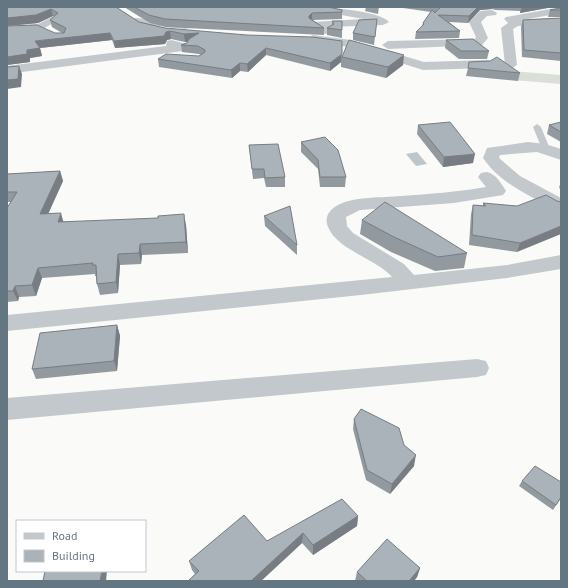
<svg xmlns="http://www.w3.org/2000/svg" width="568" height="588" viewBox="0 0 568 588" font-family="'PT Sans',sans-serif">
<rect width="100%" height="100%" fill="#fafaf8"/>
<path fill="#dadfd7" d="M511 71 561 75V84L513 80Z"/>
<path fill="#bbc7cb" d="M417 152 427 164 416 166 406 154Z"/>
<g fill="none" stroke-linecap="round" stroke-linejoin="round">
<path fill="#c3c8cc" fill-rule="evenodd" d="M537 124 541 127 550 149 549 151 546 152 542 149 533 127Z"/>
<g fill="#c3c8cc" fill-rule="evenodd">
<path d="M309 7C324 7 379 10 389 22L383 25 328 27 332 31 326 34 322 33 310 24 312 22 363 19 314 10Z"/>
<path d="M561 7V13L528 19 561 18V24L518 26 513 29 517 65 511 69 506 68 505 65 501 28 508 23 504 19 506 17Z"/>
<path d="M492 10 497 13 496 15 487 16 481 22 488 38 482 45 388 49 382 45 388 41 475 39 476 37 469 22 480 11Z"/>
<path d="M52 17 58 20 41 30 7 32V26L38 24Z"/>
<path d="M136 18 186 23 192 26 186 29 132 23 130 21 132 19Z"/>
<path d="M313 35 351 40 424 62 488 60 494 64 488 68 423 70 350 47 309 42 307 39Z"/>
<path d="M171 40 187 44 189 47 183 51 7 74V66L166 46 167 41Z"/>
<path d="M528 142 545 144 561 149V160L537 152 500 155 499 158 520 176 561 198V211L554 209C527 194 501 184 483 158L487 148Z"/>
<path d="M487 172C496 174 501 183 506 191L503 195 454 203 360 210 346 217 347 226 353 233 404 264 414 275 507 265 561 255V269L507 278 361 295 7 331V315L392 277C377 259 337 250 328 227 324 217 329 210 338 205 356 196 381 198 401 196 429 194 457 192 486 187L478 177 481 173Z"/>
<path d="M477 359 486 361 489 368 486 375 477 377 7 420V398Z"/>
</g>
</g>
<g fill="#929a9f">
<path d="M7 7H116L139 22 165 28 342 57 403 65 386 78 341 67V62L330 71 266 55 248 72 240 71 232 78 159 67 158 59 199 56 201 55 199 54 182 52 181 45 187 43 188 42H185L171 39 167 40 165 44 115 48 112 40 40 48 42 56 30 58V62L7 65 55 33H62L52 27 50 20 54 16H53L38 23 7 26Z"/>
<path d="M124 7H328L342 10V19L313 20 324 28V35L166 27 150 23Z"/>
<path d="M366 7H379L378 14 365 11Z"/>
<path d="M396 7H553L520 13V11L495 10 492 9 480 10 468 23 449 22 460 31 459 38 415 39 416 32 422 26 423 23 431 12Z"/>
<path d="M561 8V17H548L550 10Z"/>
<path d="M561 18V61L522 57 521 27 523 20Z"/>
<path d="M377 19 374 45 353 40V33Z"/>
<path d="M332 21 342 30V38L327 35V28L332 25Z"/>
<path d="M446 40 489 51 487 59H459L445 48Z"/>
<path d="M468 68 520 73 518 81 466 76Z"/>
<path d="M561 122V142L547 134 549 125Z"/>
<path d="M418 125 473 163 443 167 417 134Z"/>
<path d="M301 142 346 177 345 187H320L318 169 301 152Z"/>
<path d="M249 145 285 177V187H266L264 178 253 179Z"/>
<path d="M60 171 63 181 48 214 64 222 186 225 188 253 142 255 141 264 120 265 118 293 100 295 97 284 96 276H95V274L42 278 36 296 19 297 18 301 7 302V208L11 202H7V174Z"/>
<path d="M561 181V189L559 188Z"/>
<path d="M557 201 517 252 469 245 471 214 473 205 483 206V203L517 206Z"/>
<path d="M264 216 297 245V255L265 226Z"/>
<path d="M362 220 467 253 464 268 435 271 391 252 360 234Z"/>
<path d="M117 325 120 336 117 371 36 379 32 369Z"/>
<path d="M354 419 404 445 414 466 390 494 366 480 353 429Z"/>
<path d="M522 481 561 498 553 510 519 486Z"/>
<path d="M358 516 357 526 313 555 302 543 261 581H189V580L195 574 192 570 189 561 267 541Z"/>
<path d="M420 568 417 577 414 581H355L357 572Z"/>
</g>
<g fill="#777d82">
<path d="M478 7H492V9L480 10 468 23 469 16Z"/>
<path d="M522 7H553L520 13Z"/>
<path d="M51 9 53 16 38 23 7 26V18Z"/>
<path d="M312 13V20L309 23V16Z"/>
<path d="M170 31 171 39 167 40 165 44 115 48 114 41Z"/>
<path d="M110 33 112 40 40 48 42 56 30 58V62L7 65V57L27 50 35 41Z"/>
<path d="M199 33V40L185 42 184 34Z"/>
<path d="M266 48V55L248 72 247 64Z"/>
<path d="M342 54 341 62 330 71V63Z"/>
<path d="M404 55 403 65 386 78 388 67Z"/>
<path d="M240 63V71L232 78 231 70Z"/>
<path d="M19 66 22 74 21 87 7 89V80Z"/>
<path d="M475 154 473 163 443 167 444 157Z"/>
<path d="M60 171 63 181 43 225 40 214Z"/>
<path d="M61 213 64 224 58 222Z"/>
<path d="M184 214 186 225 188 253 186 242Z"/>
<path d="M561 226V234L517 252 520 243Z"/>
<path d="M140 244 142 255 141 264 139 253Z"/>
<path d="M118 254 120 265 118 293 116 282Z"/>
<path d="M38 268 42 278 36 296 32 285Z"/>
<path d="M15 286 19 297 18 301 13 291Z"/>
<path d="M117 325 120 336 117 371 114 361Z"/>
<path d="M416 455 414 466 390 494 392 484Z"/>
<path d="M358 516 357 526 313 555V545Z"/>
<path d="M303 533 302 543 261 581H251Z"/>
<path d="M420 568 417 577 414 581H409Z"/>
<path d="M102 571H107L106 581H100Z"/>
</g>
<g fill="#aab3b9" stroke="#777d82">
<path d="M7 7H116L139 22 165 28 247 35 312 37 342 41V54L330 63 266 48 247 64 240 63 231 70 158 59 166 54 199 56 205 52V50L198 46 181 45 187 43 189 39 199 33 184 34 170 31 166 32 164 36 114 41 110 33 35 41 40 48 27 50V54L7 57V26L37 25 55 33H64L66 28 50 20 58 13 51 9 36 15 7 18Z"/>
<path d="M134 7H328L342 10V12L312 13 309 16V18L324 28 165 19 149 15Z"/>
<path d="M441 7H478L469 16 438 15 460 31 416 32 424 24 423 23 432 10 435 13Z"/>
<path d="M561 8V10H550Z"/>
<path d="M561 18V53L524 50 523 20Z"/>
<path d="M377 19 375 37 353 33 359 20Z"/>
<path d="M332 21H342V30L327 28 334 24Z"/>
<path d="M473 39 489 51H461L446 40Z"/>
<path d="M349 40 404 55 388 67 342 57Z"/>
<path d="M497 57 520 73 468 68 469 62 490 61Z"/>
<path d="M19 66 18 79 7 80V67Z"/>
<path d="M450 122 475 154 444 157 418 125Z"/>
<path d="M561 122V132L549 125Z"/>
<path d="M325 137 338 150 346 177H320L318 160 301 142Z"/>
<path d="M278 144 285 177 265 178 264 169H252L249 145Z"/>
<path d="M60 171 40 214 61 213 58 222 158 218V216L184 214 186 242 140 244 139 253 118 254 116 282 97 284 96 265H92L93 263 38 268 32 285 15 286 13 291H7V208L17 192H7V174Z"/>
<path d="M546 195 557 201 561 202V226L520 243 472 235 473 205 486 206 483 203 517 206Z"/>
<path d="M385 202 467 253 438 257 394 237 362 220Z"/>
<path d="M290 206 297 245 264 216Z"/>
<path d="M117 325 114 361 32 369 40 333Z"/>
<path d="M361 409 399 428 404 445 416 455 392 484 367 470 354 419Z"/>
<path d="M535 466 561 482V497L556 505 522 481Z"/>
<path d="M342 499 358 516 313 545 303 533 251 581H190L189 580 199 571 189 561 244 515 267 541Z"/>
<path d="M387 539 420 568 409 581H367L357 572Z"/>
<path d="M45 571H102L100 581H43Z"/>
</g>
<rect width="568" height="588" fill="none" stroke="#657683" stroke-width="16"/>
<rect x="16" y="520" width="130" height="52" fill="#ffffff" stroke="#c1c8cd"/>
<rect x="24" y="533" width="20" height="6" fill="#c3c8cc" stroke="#c1c8cd"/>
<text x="52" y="540" font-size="12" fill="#657683">Road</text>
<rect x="24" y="550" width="20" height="12" fill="#aab3b9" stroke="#c1c8cd"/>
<text x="52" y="560" font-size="12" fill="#657683">Building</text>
</svg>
